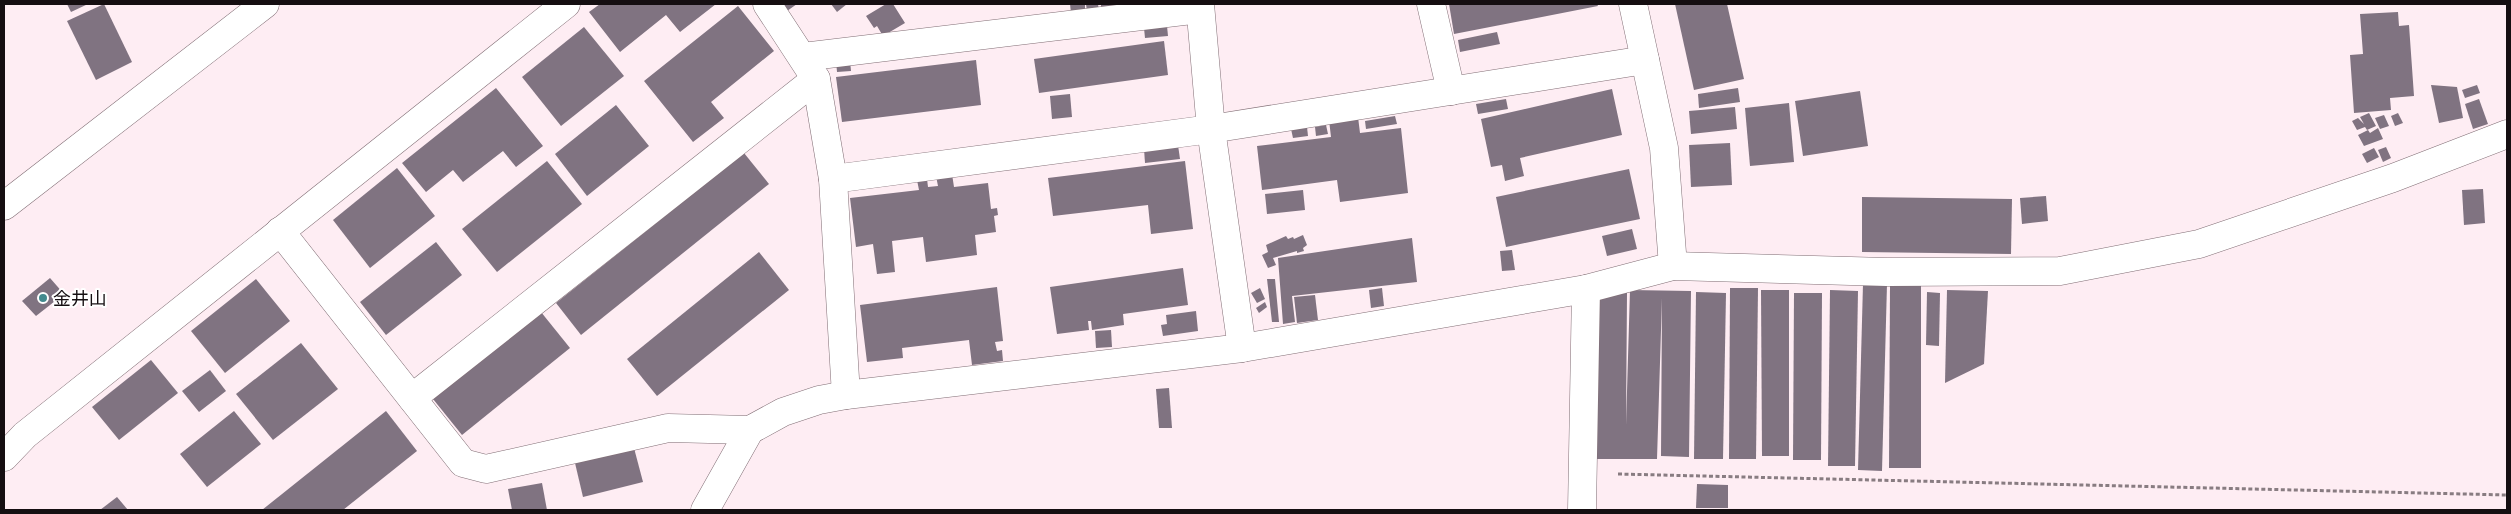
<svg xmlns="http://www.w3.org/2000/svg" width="2511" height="514" viewBox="0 0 2511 514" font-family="Poppins,'Noto Sans JP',sans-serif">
<rect width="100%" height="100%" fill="#feedf3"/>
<g fill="#807381">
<path d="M67 4H88L71 12Z"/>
<path d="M104 4 132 62 96 80 67 21Z"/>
<path d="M600 4H716L680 32 666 15 620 52 589 12Z"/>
<path d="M783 4H797L787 11Z"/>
<path d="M831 4H847L837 12Z"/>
<path d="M886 4H893L905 23 883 36 877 26 874 28 866 16Z"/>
<path d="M1070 4H1085V11L1071 13Z"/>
<path d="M1086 4H1098L1099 11 1087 12Z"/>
<path d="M1101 4H1120L1121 6 1101 8Z"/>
<path d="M1449 4H1597L1598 6 1454 34Z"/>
<path d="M1675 4H1727L1744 79 1694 90Z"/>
<path d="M738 6 774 51 711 102 724 118 693 142 644 81Z"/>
<path d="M2398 12 2399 26 2409 25 2414 96 2390 98 2391 110 2354 113 2350 55 2363 54 2360 14Z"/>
<path d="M1167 26 1168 36 1145 38 1144 28Z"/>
<path d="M584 27 624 76 561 126 522 77Z"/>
<path d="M1497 32 1500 44 1460 52 1458 40Z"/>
<path d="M1164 41 1168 75 1039 93 1034 59Z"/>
<path d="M850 60 851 71 837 72 836 61Z"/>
<path d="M976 60 981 105 842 122 836 77Z"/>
<path d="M2431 85 2457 87 2463 118 2439 123Z"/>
<path d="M2477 85 2480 93 2465 98 2462 90Z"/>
<path d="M496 88 543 146 516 167 503 151 463 182 453 170 426 192 402 163Z"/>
<path d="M1738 88 1740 102 1699 108 1698 94Z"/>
<path d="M1612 89 1622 135 1520 158 1524 176 1505 181 1502 165 1491 167 1481 119Z"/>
<path d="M1860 91 1868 146 1803 156 1795 101Z"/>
<path d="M1070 94 1072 117 1052 119 1050 96Z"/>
<path d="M1506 99 1508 109 1478 114 1476 104Z"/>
<path d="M2479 99 2488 124 2473 129 2465 104Z"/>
<path d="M1789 103 1794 162 1750 166 1745 108Z"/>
<path d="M616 105 649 146 587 196 555 154Z"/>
<path d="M1735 107 1737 129 1691 134 1689 111Z"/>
<path d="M2369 113 2376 126 2367 130 2365 127 2357 130 2352 121 2358 118 2364 124 2360 117Z"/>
<path d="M2398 113 2403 123 2395 126 2391 116Z"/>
<path d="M2384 115 2389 126 2380 129 2375 118Z"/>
<path d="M1395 116 1397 124 1366 129 1365 121Z"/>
<path d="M1358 117 1360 133 1401 128 1408 193 1340 202 1337 180 1262 190 1257 146 1331 137 1329 120Z"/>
<path d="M1326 125 1328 134 1316 136 1315 127Z"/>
<path d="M1307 127 1308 136 1293 138 1291 129Z"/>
<path d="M2378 128 2383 139 2364 146 2358 135 2368 130 2370 133Z"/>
<path d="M1730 143 1732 185 1691 187 1689 145Z"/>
<path d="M1178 145 1180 159 1145 163 1144 149Z"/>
<path d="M2386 147 2391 158 2383 162 2378 150Z"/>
<path d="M2374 148 2379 157 2367 163 2362 154Z"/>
<path d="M744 153 769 184 581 335 556 303Z"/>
<path d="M547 161 582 204 497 272 462 229Z"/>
<path d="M1185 161 1193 229 1151 234 1148 205 1053 216 1048 178Z"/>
<path d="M397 168 435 216 370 268 333 220Z"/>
<path d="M1629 169 1640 219 1506 247 1496 197Z"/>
<path d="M952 174 954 187 988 183 991 209 997 208 998 215 994 216 996 232 975 235 977 255 926 262 923 237 892 241 895 272 877 274 873 244 856 247 850 198 919 190 917 180 927 179 928 187 938 186 936 176Z"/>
<path d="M2483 189 2485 223 2464 225 2462 190Z"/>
<path d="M1303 190 1305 210 1267 214 1265 194Z"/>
<path d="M2046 196 2048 221 2022 224 2020 198Z"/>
<path d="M1862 197 2012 199 2011 254 1862 252Z"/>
<path d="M1632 229 1637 249 1607 256 1602 236Z"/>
<path d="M1303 235 1307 245 1303 248 1304 251 1297 253V251L1273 258 1276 265 1268 268 1262 255 1268 252 1266 245 1286 236 1288 239 1293 237 1294 239Z"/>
<path d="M1412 238 1417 282 1292 296 1295 322 1283 324 1278 258Z"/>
<path d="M436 242 462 275 386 335 360 302Z"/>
<path d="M1512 250 1515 270 1502 271 1500 251Z"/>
<path d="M759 252 789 290 657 396 627 359Z"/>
<path d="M1183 268 1188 305 1123 314 1124 325 1092 330 1091 321H1088L1089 330 1057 334 1050 287Z"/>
<path d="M50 278 64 294 36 316 22 301Z"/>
<path d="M256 279 290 321 225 373 191 331Z"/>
<path d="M1267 279H1275L1279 322H1272Z"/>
<path d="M1863 284H1887L1882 471 1858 470Z"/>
<path d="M1890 285H1921V468H1889Z"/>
<path d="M997 287 1003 341 995 342 997 351 1002 350 1003 361 972 365 969 340 902 348 903 358 867 362 860 305Z"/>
<path d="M1260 288 1265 299 1257 303 1251 293Z"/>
<path d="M1382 288 1384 306 1371 308 1369 290Z"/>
<path d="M1730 288H1758L1756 459H1729Z"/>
<path d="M1630 290 1691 291 1689 457 1661 456 1662 298 1657 459H1594L1596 294 1627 293 1626 425Z"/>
<path d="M1761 290H1789V456H1762Z"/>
<path d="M1830 290 1858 291 1855 466H1828Z"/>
<path d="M1947 290 1988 291 1984 364 1945 383Z"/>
<path d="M1696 292 1726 293 1723 459H1694Z"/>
<path d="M1927 292 1940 293 1939 346 1926 345Z"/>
<path d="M1794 293H1822L1821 460H1793Z"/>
<path d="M1315 295 1318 320 1297 323 1294 297Z"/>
<path d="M1265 302 1267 307 1259 313 1256 308Z"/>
<path d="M1196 311 1198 331 1163 336 1161 325 1167 324 1166 315Z"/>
<path d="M541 312 570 348 462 435 433 399Z"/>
<path d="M1111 330 1112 347 1096 348 1095 331Z"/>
<path d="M301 343 338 389 273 440 236 394Z"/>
<path d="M151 360 178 393 119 440 92 407Z"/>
<path d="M210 370 226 391 199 412 182 391Z"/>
<path d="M1169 388 1172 428H1159L1156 389Z"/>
<path d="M234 411 261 444 207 487 180 454Z"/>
<path d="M386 411 417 451 343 510H262Z"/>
<path d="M634 448 643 482 583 497 575 463Z"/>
<path d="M542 483 547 510H512L508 489Z"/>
<path d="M1697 484 1728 485V508H1696Z"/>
<path d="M117 497 128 510H100Z"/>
</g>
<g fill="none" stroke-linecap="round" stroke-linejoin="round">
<defs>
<g id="street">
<path d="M767 4 816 79 833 179 846 395"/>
<path d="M1200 4 1211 129 1242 348"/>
<path d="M1431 4 1451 91"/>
<path d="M1633 4 1664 148 1673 266"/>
<path d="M803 57 1200 9"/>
<path d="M833 179 1211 129 1645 60"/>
<path d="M4 206 265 4"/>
<path d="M280 231 463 463 486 469 668 428 750 430 783 412 819 400 846 395 1242 348 1586 289 1673 266 1887 272 2060 271 2199 244 2393 178 2507 134"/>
<path d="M412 398 816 79"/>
<path d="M4 457 25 435 566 4"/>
<path d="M705 510 750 430"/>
<path d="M1582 510 1586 289"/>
</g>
</defs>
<use href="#street" stroke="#816e75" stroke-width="29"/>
<path stroke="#887c81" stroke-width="3" stroke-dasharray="4 2.5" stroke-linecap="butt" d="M1618 474 2507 495"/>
<use href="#street" stroke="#fff" stroke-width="28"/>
</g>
<circle fill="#428a8e" stroke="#fff" stroke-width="2" cx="43" cy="298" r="5"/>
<g text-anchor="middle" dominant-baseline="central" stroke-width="4" stroke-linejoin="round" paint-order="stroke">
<g font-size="18" fill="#150e11" stroke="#fff" text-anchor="start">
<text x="53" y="298">金井山</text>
</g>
</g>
<rect width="2511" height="514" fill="none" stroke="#150e11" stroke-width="10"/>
</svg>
